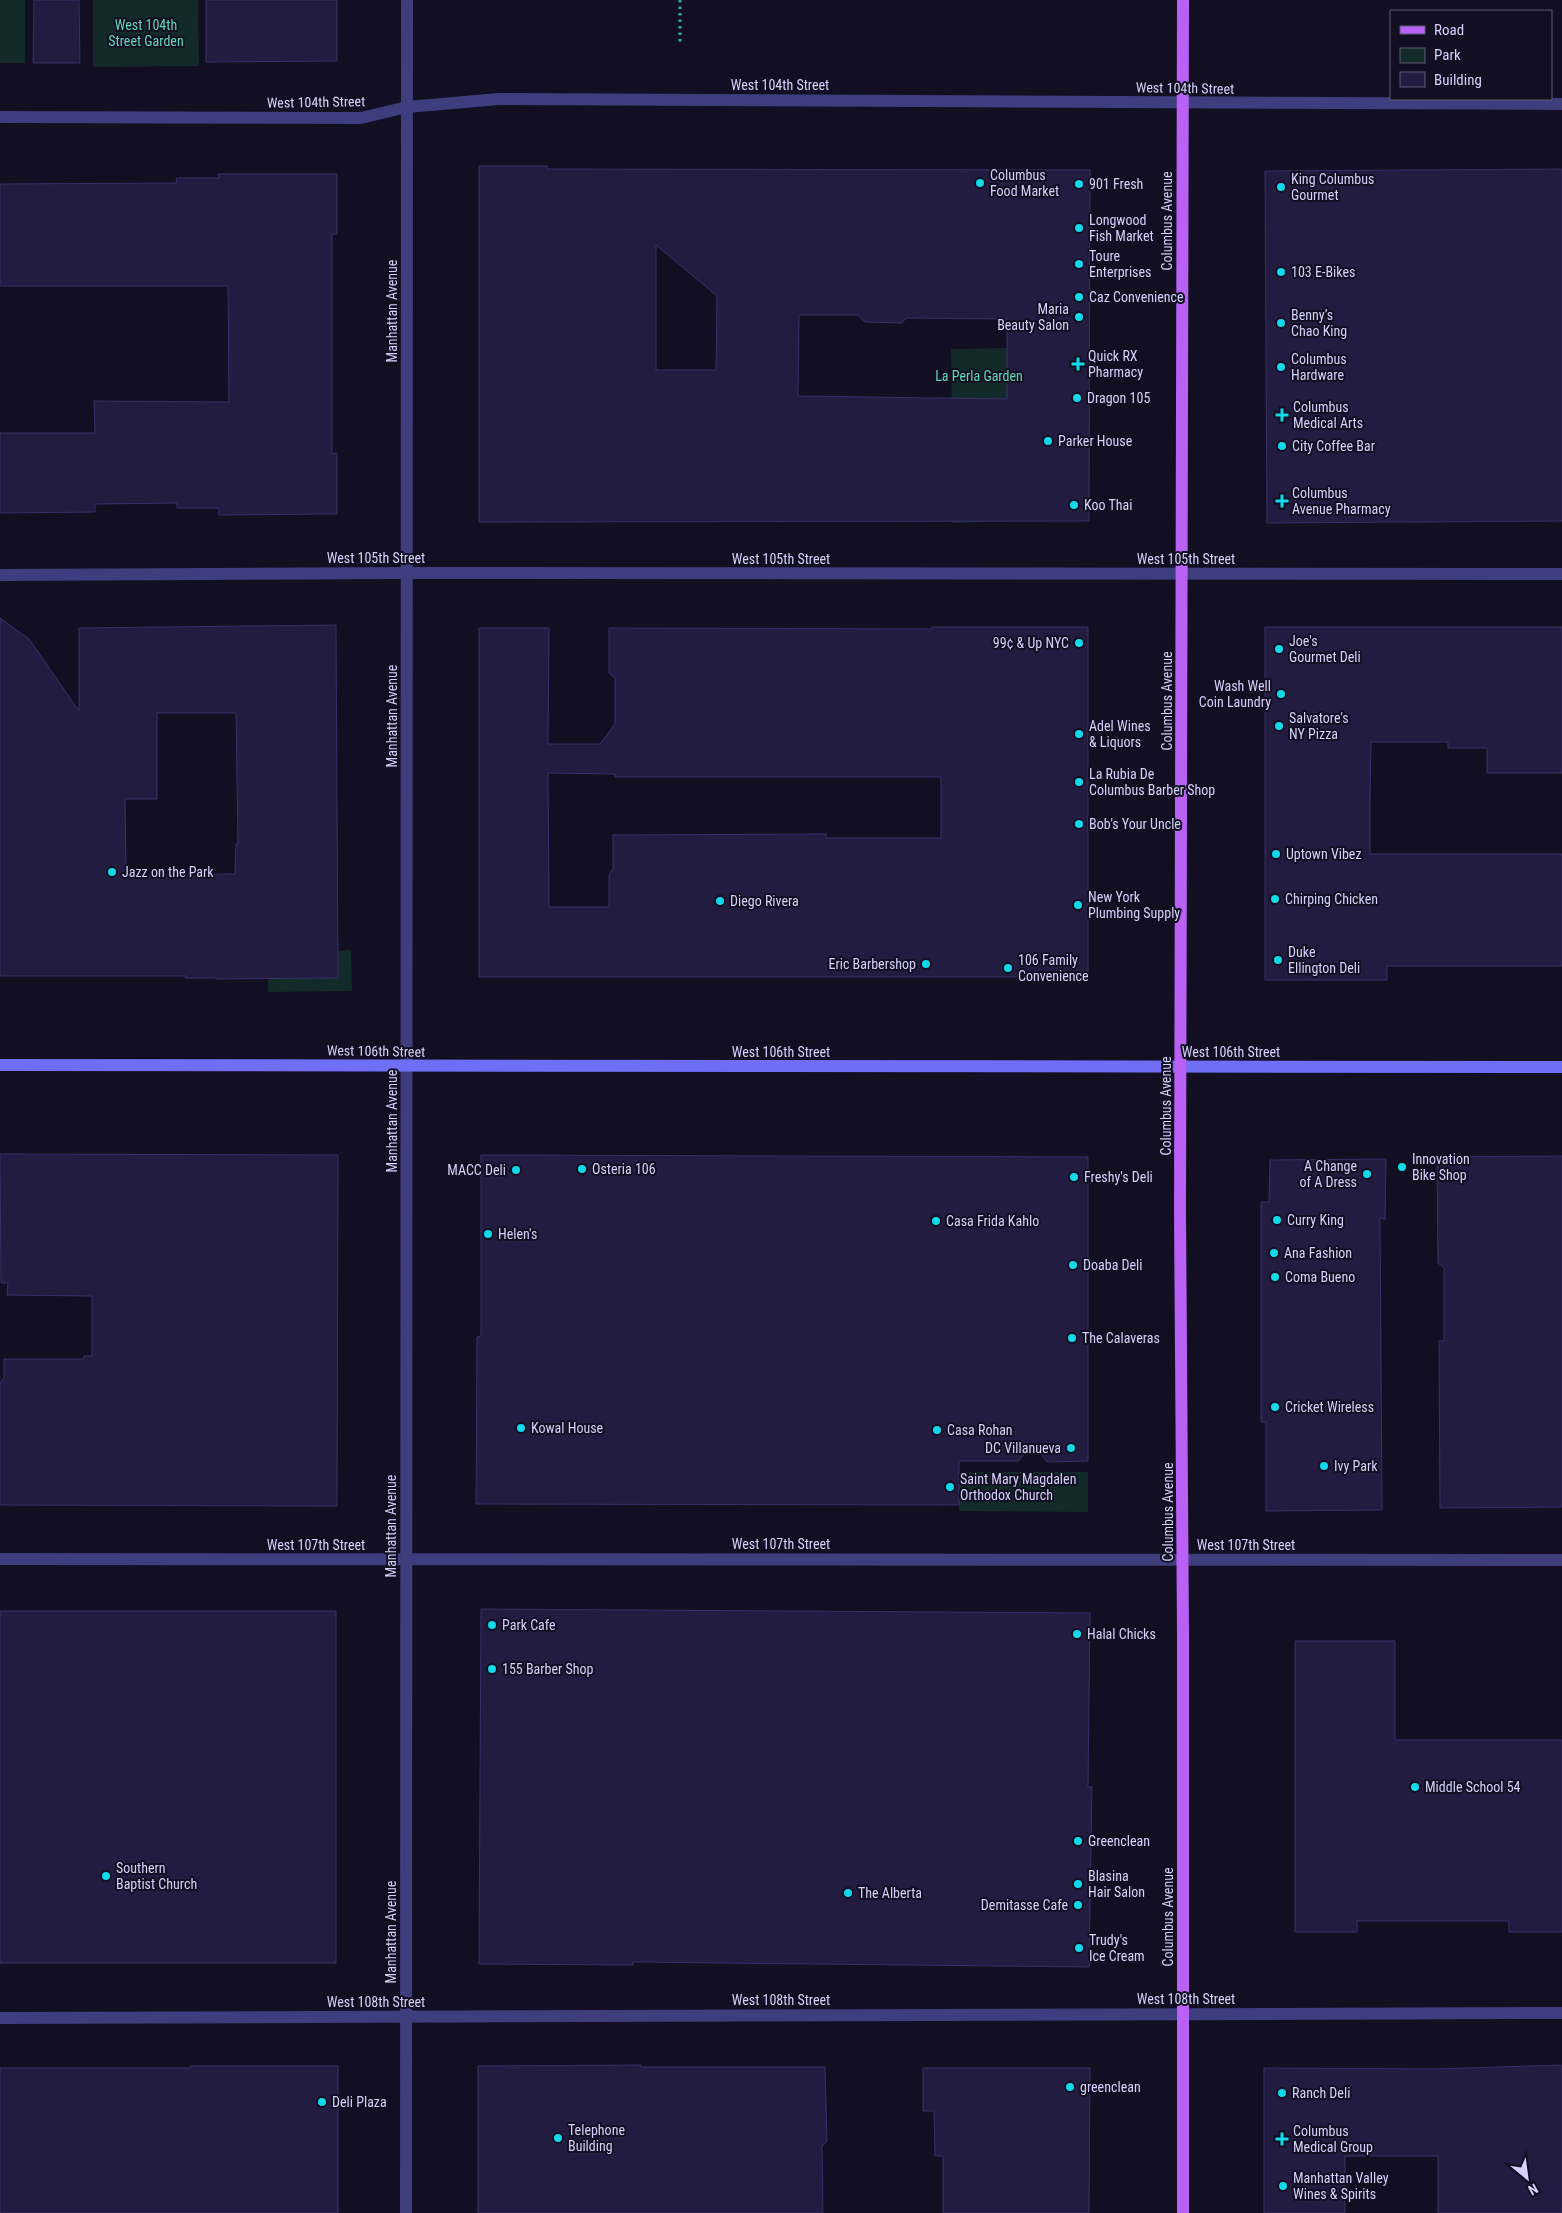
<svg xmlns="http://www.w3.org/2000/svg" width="1562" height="2213" viewBox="0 0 1562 2213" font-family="'Roboto Condensed',sans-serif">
<rect width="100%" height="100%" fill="#110f21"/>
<g fill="#122a29">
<rect x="0" y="0" width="25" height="63"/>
<path d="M93 0H198L199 66 93 67Z"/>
<path d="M1007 348V521L953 523 951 349Z"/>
<path d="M351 950 352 991 268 992V979L338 978V951Z"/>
<path d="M959 1472H1088V1512L959 1511Z"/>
</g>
<g fill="#221c40" stroke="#3a306b" fill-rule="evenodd">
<path d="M34 0H79L80 63H33Z"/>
<path d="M206 0H337V61L206 62Z"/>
<path d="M479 166H547V169L1090 170 1089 521 479 522ZM656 245 717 296 716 370H656ZM799 315H858L865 322 902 323 906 318 1007 319V399L798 396Z"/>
<path d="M1562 169V521L1267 523 1265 171Z"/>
<path d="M218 174H337V234H332V454L337 453V514L219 515V508H177V503L95 504V512L0 513V433H95L94 401 229 402 228 286H0V184L177 183 176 178H219Z"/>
<path d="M0 618 29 639 79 711V628L336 625 338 978 216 979V978H185L186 976H0ZM157 713H236L238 844H236L235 874 126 875 125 799H157Z"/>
<path d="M932 627H1088V977H479V628H549L548 744H600L615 724V678L609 673V628L932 629ZM548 773 615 774V777H941V838H826V834L613 835V869L609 874V907H549Z"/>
<path d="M1265 627H1562V773H1487V748H1448V742H1371L1370 802V854H1562V966H1387V980H1265Z"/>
<path d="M0 1154 338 1155 337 1506 0 1505V1383L4 1378V1359H84V1356H92V1296L7 1295 8 1283H1Z"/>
<path d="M481 1155 1088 1157V1461L1047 1462 1034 1444 1018 1461H959V1505L476 1504 477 1337 481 1336Z"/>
<path d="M1562 1156V1507L1440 1508 1439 1341H1444V1268L1438 1263 1437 1157Z"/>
<path d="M1386 1159 1385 1220 1380 1217 1382 1510 1266 1511V1422H1261V1202H1269L1270 1160Z"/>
<path d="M481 1609 1090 1613 1088 1787H1092L1089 1967 633 1962V1965L479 1964Z"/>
<rect x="0" y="1611" width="336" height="352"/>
<path d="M1295 1641H1395V1740H1562V1932H1509V1921H1357V1932H1295Z"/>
<path d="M641 2065V2067H825L827 2141 822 2146 823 2213H478V2066Z"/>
<path d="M1562 2065V2213H1438V2156H1345V2213H1264V2068L1435 2069Z"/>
<path d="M190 2066H338V2213H0V2068H190Z"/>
<path d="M923 2068H1090L1089 2213H943V2156H935L934 2111H923Z"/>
</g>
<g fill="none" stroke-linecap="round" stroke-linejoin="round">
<path stroke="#36aba1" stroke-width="3" stroke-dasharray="2.5 4" stroke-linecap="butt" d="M680 0V43"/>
<g stroke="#3e3d7d" stroke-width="12">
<path d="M0 117 361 118 407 107 499 99 1562 104"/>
<path d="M0 575 407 573 1562 574"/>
<path d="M0 1559 1562 1560"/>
<path d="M0 2018 1562 2013"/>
<path d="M406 2213 407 0"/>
</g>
<path stroke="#6f6ff6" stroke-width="12" d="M0 1065 1562 1067"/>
<path stroke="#b960f5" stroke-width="12" d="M1183 2213V1633L1180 1212 1183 0"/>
</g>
<g fill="#0fd9ea" stroke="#110f21" stroke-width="2">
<circle cx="980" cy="183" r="5"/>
<circle cx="1079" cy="184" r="5"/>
<circle cx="1281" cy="187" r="5"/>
<circle cx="1079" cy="228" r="5"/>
<circle cx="1079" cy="264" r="5"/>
<circle cx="1281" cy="272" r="5"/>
<circle cx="1079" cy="297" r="5"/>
<circle cx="1079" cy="317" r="5"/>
<circle cx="1281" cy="323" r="5"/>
<path d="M1075.5 356.5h5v5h5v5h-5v5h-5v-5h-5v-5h5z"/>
<circle cx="1281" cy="367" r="5"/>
<circle cx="1077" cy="398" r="5"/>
<path d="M1279.5 407.5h5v5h5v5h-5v5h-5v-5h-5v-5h5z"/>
<circle cx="1048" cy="441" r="5"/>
<circle cx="1282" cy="446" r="5"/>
<path d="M1279.5 493.5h5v5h5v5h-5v5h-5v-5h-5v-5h5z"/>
<circle cx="1074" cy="505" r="5"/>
<circle cx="1079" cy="643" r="5"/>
<circle cx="1279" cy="649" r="5"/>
<circle cx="1281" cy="694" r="5"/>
<circle cx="1279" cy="726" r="5"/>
<circle cx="1079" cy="734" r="5"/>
<circle cx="1079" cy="782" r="5"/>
<circle cx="1079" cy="824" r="5"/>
<circle cx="1276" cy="854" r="5"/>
<circle cx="112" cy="872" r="5"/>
<circle cx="1275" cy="899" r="5"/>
<circle cx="720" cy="901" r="5"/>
<circle cx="1078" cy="905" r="5"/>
<circle cx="1278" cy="960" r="5"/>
<circle cx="926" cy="964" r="5"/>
<circle cx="1008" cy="968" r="5"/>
<circle cx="1402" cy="1167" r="5"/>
<circle cx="582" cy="1169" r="5"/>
<circle cx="516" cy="1170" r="5"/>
<circle cx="1367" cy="1174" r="5"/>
<circle cx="1074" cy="1177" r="5"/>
<circle cx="1277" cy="1220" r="5"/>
<circle cx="936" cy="1221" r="5"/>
<circle cx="488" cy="1234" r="5"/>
<circle cx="1274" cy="1253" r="5"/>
<circle cx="1073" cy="1265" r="5"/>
<circle cx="1275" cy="1277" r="5"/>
<circle cx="1072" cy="1338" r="5"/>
<circle cx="1275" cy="1407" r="5"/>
<circle cx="521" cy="1428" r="5"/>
<circle cx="937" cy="1430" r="5"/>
<circle cx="1071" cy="1448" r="5"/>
<circle cx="1324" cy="1466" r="5"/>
<circle cx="950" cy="1487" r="5"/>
<circle cx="492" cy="1625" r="5"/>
<circle cx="1077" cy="1634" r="5"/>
<circle cx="492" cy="1669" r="5"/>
<circle cx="1415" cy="1787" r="5"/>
<circle cx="1078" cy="1841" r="5"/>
<circle cx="106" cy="1876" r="5"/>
<circle cx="1078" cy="1884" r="5"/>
<circle cx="848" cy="1893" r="5"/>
<circle cx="1078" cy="1905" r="5"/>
<circle cx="1079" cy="1948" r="5"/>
<circle cx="1070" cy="2087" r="5"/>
<circle cx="1282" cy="2093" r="5"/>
<circle cx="322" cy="2102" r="5"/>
<circle cx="558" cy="2138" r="5"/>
<path d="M1279.5 2131.5h5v5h5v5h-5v5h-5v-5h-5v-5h5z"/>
<circle cx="1283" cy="2186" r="5"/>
</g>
<g text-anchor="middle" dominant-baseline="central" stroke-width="4" stroke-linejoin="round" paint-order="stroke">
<g font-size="14" fill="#62d7b7" stroke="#110f21">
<text x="146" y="25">West 104th<tspan x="146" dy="16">Street Garden</tspan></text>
<text x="979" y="376">La Perla Garden</text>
</g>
<g font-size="14" fill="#d5d1fc" stroke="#110f21">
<text x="780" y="85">West 104th Street</text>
<text transform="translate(1185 88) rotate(1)">West 104th Street</text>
<text transform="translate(316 102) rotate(-1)">West 104th Street</text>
<text transform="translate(1167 221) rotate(-90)">Columbus Avenue</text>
<text transform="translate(392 311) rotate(-90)">Manhattan Avenue</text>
<text x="376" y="558">West 105th Street</text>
<text x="781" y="559">West 105th Street</text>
<text x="1186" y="559">West 105th Street</text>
<text transform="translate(1167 701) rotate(-90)">Columbus Avenue</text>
<text transform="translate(392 716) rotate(-90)">Manhattan Avenue</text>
<text transform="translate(376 1051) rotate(1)">West 106th Street</text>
<text x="781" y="1052">West 106th Street</text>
<text x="1231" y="1052">West 106th Street</text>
<text transform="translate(1166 1106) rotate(-90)">Columbus Avenue</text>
<text transform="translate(392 1121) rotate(-90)">Manhattan Avenue</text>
<text transform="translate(1168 1512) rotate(-90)">Columbus Avenue</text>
<text transform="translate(391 1526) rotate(-90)">Manhattan Avenue</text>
<text x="781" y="1544">West 107th Street</text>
<text x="316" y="1545">West 107th Street</text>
<text x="1246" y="1545">West 107th Street</text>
<text transform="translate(1168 1917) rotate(-90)">Columbus Avenue</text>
<text transform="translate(391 1932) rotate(-90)">Manhattan Avenue</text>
<text x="1186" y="1999">West 108th Street</text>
<text x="781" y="2000">West 108th Street</text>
<text x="376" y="2002">West 108th Street</text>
</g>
<g font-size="14" fill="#d5d1fc" stroke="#110f21" text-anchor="start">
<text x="990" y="175">Columbus<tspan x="990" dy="16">Food Market</tspan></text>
<text x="1291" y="179">King Columbus<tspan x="1291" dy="16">Gourmet</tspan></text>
<text x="1089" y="184">901 Fresh</text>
<text x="1089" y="220">Longwood<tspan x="1089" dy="16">Fish Market</tspan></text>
<text x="1089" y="256">Toure<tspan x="1089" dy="16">Enterprises</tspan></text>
<text x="1291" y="272">103 E-Bikes</text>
<text x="1089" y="297">Caz Convenience</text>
<text x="1069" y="309" text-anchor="end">Maria<tspan x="1069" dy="16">Beauty Salon</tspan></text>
<text x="1291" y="315">Benny’s<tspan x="1291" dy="16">Chao King</tspan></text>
<text x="1088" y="356">Quick RX<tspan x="1088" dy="16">Pharmacy</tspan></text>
<text x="1291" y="359">Columbus<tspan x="1291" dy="16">Hardware</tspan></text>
<text x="1087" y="398">Dragon 105</text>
<text x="1293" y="407">Columbus<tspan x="1293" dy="16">Medical Arts</tspan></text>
<text x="1058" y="441">Parker House</text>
<text x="1292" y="446">City Coffee Bar</text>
<text x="1292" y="493">Columbus<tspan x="1292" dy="16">Avenue Pharmacy</tspan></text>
<text x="1084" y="505">Koo Thai</text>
<text x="1289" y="641">Joe's<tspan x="1289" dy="16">Gourmet Deli</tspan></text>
<text x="1069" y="643" text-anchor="end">99¢ &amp; Up NYC</text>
<text x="1271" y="686" text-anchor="end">Wash Well<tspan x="1271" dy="16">Coin Laundry</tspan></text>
<text x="1289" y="718">Salvatore's<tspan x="1289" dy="16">NY Pizza</tspan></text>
<text x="1089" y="726">Adel Wines<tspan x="1089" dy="16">&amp; Liquors</tspan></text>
<text x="1089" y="774">La Rubia De<tspan x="1089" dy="16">Columbus Barber Shop</tspan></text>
<text x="1089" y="824">Bob's Your Uncle</text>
<text x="1286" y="854">Uptown Vibez</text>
<text x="122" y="872">Jazz on the Park</text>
<text x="1088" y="897">New York<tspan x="1088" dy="16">Plumbing Supply</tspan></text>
<text x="1285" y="899">Chirping Chicken</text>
<text x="730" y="901">Diego Rivera</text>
<text x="1288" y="952">Duke<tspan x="1288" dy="16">Ellington Deli</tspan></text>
<text x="1018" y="960">106 Family<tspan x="1018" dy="16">Convenience</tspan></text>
<text x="916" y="964" text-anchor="end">Eric Barbershop</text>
<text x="1412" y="1159">Innovation<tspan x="1412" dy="16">Bike Shop</tspan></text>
<text x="1357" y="1166" text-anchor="end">A Change<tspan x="1357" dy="16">of A Dress</tspan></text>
<text x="592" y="1169">Osteria 106</text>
<text x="506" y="1170" text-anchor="end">MACC Deli</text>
<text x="1084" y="1177">Freshy's Deli</text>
<text x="1287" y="1220">Curry King</text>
<text x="946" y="1221">Casa Frida Kahlo</text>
<text x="498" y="1234">Helen's</text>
<text x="1284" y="1253">Ana Fashion</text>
<text x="1083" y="1265">Doaba Deli</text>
<text x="1285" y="1277">Coma Bueno</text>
<text x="1082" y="1338">The Calaveras</text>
<text x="1285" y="1407">Cricket Wireless</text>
<text x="531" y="1428">Kowal House</text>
<text x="947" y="1430">Casa Rohan</text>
<text x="1061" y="1448" text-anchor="end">DC Villanueva</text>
<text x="1334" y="1466">Ivy Park</text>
<text x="960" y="1479">Saint Mary Magdalen<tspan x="960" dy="16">Orthodox Church</tspan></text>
<text x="502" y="1625">Park Cafe</text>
<text x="1087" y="1634">Halal Chicks</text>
<text x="502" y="1669">155 Barber Shop</text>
<text x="1425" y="1787">Middle School 54</text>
<text x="1088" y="1841">Greenclean</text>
<text x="116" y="1868">Southern<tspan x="116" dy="16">Baptist Church</tspan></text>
<text x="1088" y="1876">Blasina<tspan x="1088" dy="16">Hair Salon</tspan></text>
<text x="858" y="1893">The Alberta</text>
<text x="1068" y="1905" text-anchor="end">Demitasse Cafe</text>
<text x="1089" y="1940">Trudy's<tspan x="1089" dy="16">Ice Cream</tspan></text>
<text x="1080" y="2087">greenclean</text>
<text x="1292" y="2093">Ranch Deli</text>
<text x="332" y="2102">Deli Plaza</text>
<text x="568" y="2130">Telephone<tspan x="568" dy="16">Building</tspan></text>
<text x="1293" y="2131">Columbus<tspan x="1293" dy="16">Medical Group</tspan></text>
<text x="1293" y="2178">Manhattan Valley<tspan x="1293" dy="16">Wines &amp; Spirits</tspan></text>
</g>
</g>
<rect x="1390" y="10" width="162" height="90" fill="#110f21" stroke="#5f5d79"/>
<rect x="1400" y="26" width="25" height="8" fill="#b960f5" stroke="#5f5d79"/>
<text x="1434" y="35" font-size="15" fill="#d5d1fc">Road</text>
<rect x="1400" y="48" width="25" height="15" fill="#122a29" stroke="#5f5d79"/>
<text x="1434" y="60" font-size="15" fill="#d5d1fc">Park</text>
<rect x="1400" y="72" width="25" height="15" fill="#221c40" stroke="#5f5d79"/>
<text x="1434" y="85" font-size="15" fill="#d5d1fc">Building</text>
<g transform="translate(1527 2178) rotate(151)" stroke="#110f21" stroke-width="4" paint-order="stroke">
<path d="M0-4L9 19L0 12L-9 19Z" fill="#d5d1fc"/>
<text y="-8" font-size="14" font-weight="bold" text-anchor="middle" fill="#d5d1fc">N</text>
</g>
</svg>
